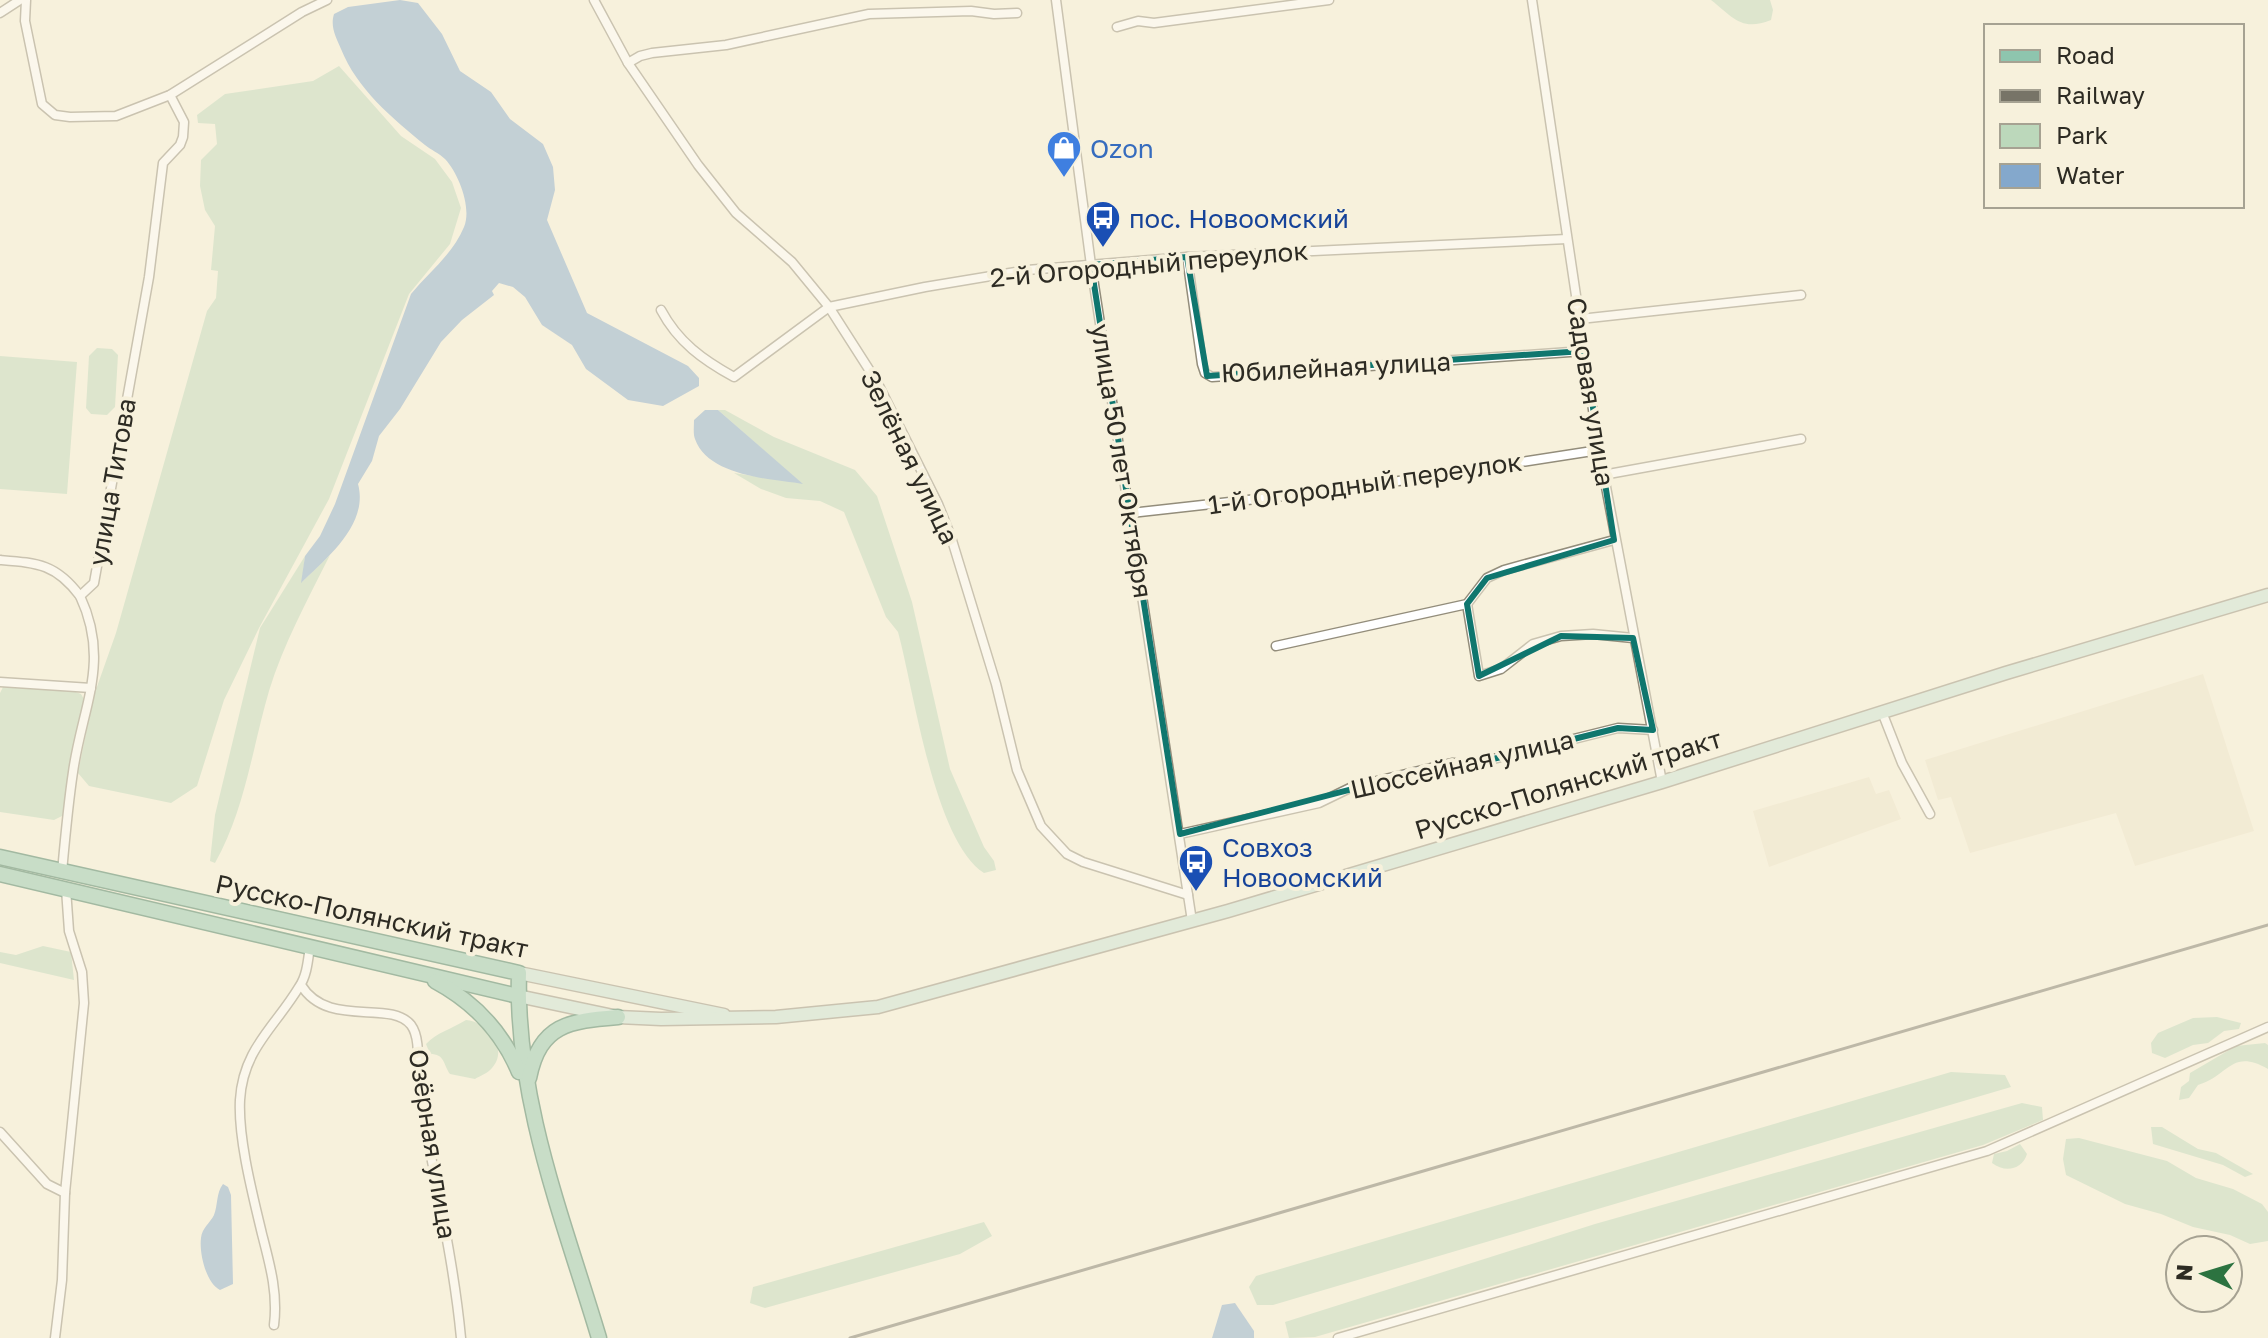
<svg xmlns="http://www.w3.org/2000/svg" width="2268" height="1338" viewBox="0 0 2268 1338" font-family="'Golos Text',sans-serif">
<rect width="100%" height="100%" fill="#f7f1dc"/>
<g fill="#ece4c9">
<path d="M2203 674 2254 831 2135 866 2116 813 1970 853 1951 797 1938 800 1925 760Z"/>
<path d="M1869 777 1876 794 1889 790 1901 819 1769 867 1753 811Z"/>
</g>
<g fill="#bcd8bb">
<path d="M1711 0H1770L1773 10 1771 20C1741 32 1733 17 1711 0Z"/>
<path d="M339 66 401 136 435 159 452 182 461 208 450 244 409 294 329 499 259 628 224 700 197 786 171 803 89 786 78 773 93 698 116 633 207 311 216 298 218 271 211 270 215 226 205 210 200 186 201 160 217 144 215 124 198 123 197 115 225 94 313 81Z"/>
<path d="M97 348 112 349 118 355 115 407 107 415 91 414 86 408 89 356Z"/>
<path d="M0 356 77 362 67 494 0 489Z"/>
<path d="M718 410H725L774 437 855 470 877 496 912 602 950 769 984 847 994 861 996 870 984 873C934 841 914 690 898 632L886 617 844 512 820 501 786 498 761 489 734 473 801 483Z"/>
<path d="M330 555C308 599 283 645 269 691 252 749 245 810 215 863L210 861 215 815 260 628 305 556 302 582Z"/>
<path d="M3 687 68 689 81 694 85 701 70 767 64 815 54 820 0 812V693Z"/>
<path d="M43 946 71 952 74 980 0 963V952L16 955Z"/>
<path d="M2217 1017 2241 1023 2239 1029 2224 1031 2208 1043 2193 1045 2165 1058 2152 1053 2151 1043 2158 1033 2193 1018Z"/>
<path d="M466 1020C486 1021 510 1049 492 1068 488 1073 480 1076 475 1079L450 1074C443 1064 445 1054 430 1054L426 1044C437 1032 452 1029 466 1020Z"/>
<path d="M2265 1043 2268 1045V1069C2231 1048 2229 1076 2198 1085L2189 1098 2179 1100 2181 1087 2189 1081 2190 1073 2236 1046Z"/>
<path d="M1951 1072 2005 1075 2011 1087 1273 1305H1257L1249 1287 1256 1276Z"/>
<path d="M2022 1103 2042 1107 2043 1120 1983 1145 1315 1337 1289 1338 1285 1322 1595 1224Z"/>
<path d="M2151 1127H2162L2198 1149 2216 1153 2253 1174 2245 1177 2223 1165 2153 1144Z"/>
<path d="M2079 1138 2167 1161 2196 1178 2233 1189 2262 1204 2268 1212V1241L2250 1244 2230 1235 2193 1227 2161 1214 2125 1204 2066 1175 2063 1159 2066 1139Z"/>
<path d="M2020 1144 2027 1154C2022 1170 2005 1173 1992 1163L1994 1154 2007 1151Z"/>
<path d="M984 1222 992 1236 960 1254 765 1308 750 1303 753 1287Z"/>
</g>
<g fill="#84a8cc">
<path d="M400 0 418 3 442 34 460 71 491 92 510 119 543 144 553 167 555 190 547 220 587 313 688 366 699 378V386L663 406 628 400 586 369 572 345 542 325 525 297 513 287 499 283 492 291 494 295 462 320 441 342 400 409 379 436 372 461 358 484C369 524 327 558 301 583L305 556 320 536 335 504 411 294C429 272 453 254 464 227 472 208 459 174 445 159 439 153 431 150 425 145 392 118 357 89 341 49 336 37 330 27 334 14L348 7Z"/>
<path d="M705 410H718L803 484C770 479 708 476 695 439 693 434 694 426 694 420Z"/>
<path d="M223 1184 228 1187 231 1195 233 1284 220 1290C206 1283 199 1253 201 1238 202 1228 210 1223 214 1215 218 1205 216 1193 223 1184Z"/>
<path d="M1235 1303 1254 1331V1338H1212L1222 1305Z"/>
</g>
<g fill="none" stroke-linecap="round" stroke-linejoin="round">
<defs>
<g id="street">
<path d="M26 0 25 21 42 104 55 115 70 117 116 116 170 95 302 12 327 0"/>
<path d="M594 0 628 63 698 165 736 213 792 262 829 307 877 382 938 504 951 537 996 684 1017 770 1041 826 1067 854 1083 862 1188 895"/>
<path d="M1056 0 1091 265 1192 921"/>
<path d="M1532 0 1599 450 1662 782"/>
<path d="M0 13 20 0"/>
<path d="M1117 27 1138 21 1154 23 1329 0"/>
<path d="M628 63 640 56 652 53 726 45 869 14 971 11 994 14 1017 13"/>
<path d="M1187 257 1202 364 1205 373 1212 377 1584 351"/>
<path d="M661 310C678 342 703 360 734 377L829 307 925 287 1027 270 1187 257 1567 239"/>
<path d="M1580 319 1801 295"/>
<path d="M1603 475 1801 439"/>
<path d="M1131 513 1347 489 1599 450"/>
<path d="M0 560C38 563 56 564 80 596"/>
<path d="M1467 604 1479 676 1501 669 1533 644 1561 636 1593 634 1633 638"/>
<path d="M1276 646 1467 604 1487 578 1504 570 1614 540"/>
<path d="M0 682 91 688"/>
<path d="M1882 712 1902 763 1930 814"/>
<path d="M1180 834 1319 803 1352 787 1452 763 1473 764 1618 728 1653 730"/>
<path d="M62 872C65 839 68 805 73 772 82 707 111 662 80 596L94 583 149 277 163 163 180 145 183 137 184 122 170 95"/>
<path d="M301 985C328 1029 390 999 411 1025 422 1040 416 1068 418 1085 432 1170 453 1253 461 1338"/>
<path d="M0 1132 47 1184 65 1193"/>
<path d="M274 1325C278 1293 270 1265 262 1234 253 1196 238 1139 240 1100 243 1049 275 1027 299 987 307 976 308 960 310 946"/>
<path d="M55 1338 62 1280 65 1193 84 1003 82 972 69 931 66 889"/>
<path d="M1338 1338 1987 1151 2268 1027"/>
</g>
<g id="secondary">
<path d="M519 973 724 1015"/>
<path d="M518 996 618 1017 661 1019 776 1017 878 1007 1228 911 1662 782 2006 673 2268 595"/>
</g>
<g id="primary">
<path d="M0 857 519 973C515 1099 563 1218 599 1338"/>
<path d="M0 874 518 996"/>
<path d="M435 981C474 1002 502 1031 519 1072"/>
<path d="M529 1078C540 1024 569 1021 618 1017"/>
</g>
</defs>
<use href="#street" stroke="#938d7b" stroke-width="11"/>
<use href="#secondary" stroke="#938d7b" stroke-width="15"/>
<use href="#primary" stroke="#3b765a" stroke-width="17"/>
<use href="#street" stroke="#fff" stroke-width="8"/>
<use href="#secondary" stroke="#c7e2d6" stroke-width="12"/>
<use href="#primary" stroke="#8ec5ae" stroke-width="14"/>
<path stroke="#777467" stroke-width="3" d="M850 1338 2268 925"/>
</g>
<path d="M0 0H2268V1338H0ZM1187 257 1207 376 1584 351 1614 540 1487 578 1467 604 1479 676 1561 636 1633 638 1653 730 1618 728 1473 764 1452 763 1180 834 1091 265Z" fill="#f7f1dc" fill-opacity=".55" fill-rule="evenodd"/>
<path fill="none" stroke="#0f766e" stroke-width="6" stroke-linejoin="round" d="M1187 257 1207 376 1584 351 1614 540 1487 578 1467 604 1479 676 1561 636 1633 638 1653 730 1618 728 1473 764 1452 763 1180 834 1091 265Z"/>
<defs>
<symbol id="shop-pin" viewBox="-11 -11 22 30"><path d="M0 17L-7.5 6A9.5 9.5 0 1 1 7.5 6Z" fill="#3f7fe0" stroke="#f7f1dc"/><path d="M-5-2.5h2.3a2.7 3.5 0 0 1 5.4 0H5L5.5 6h-11ZM-1.5-2.5h3a1.5 2.3 0 0 0-3 0Z" fill="#fff"/></symbol>
<symbol id="bus-pin" viewBox="-11 -11 22 30"><path d="M0 17L-7.5 6A9.5 9.5 0 1 1 7.5 6Z" fill="#1a4fb4" stroke="#f7f1dc"/><path d="M-5-6H5V4H4V6H2V4H-2V6H-4V4H-5ZM-3.5-4V0h7V-4ZM-3.5 1.2v1.5H-2V1.2ZM2 1.2v1.5H3.5V1.2Z" fill="#fff"/></symbol>
</defs>
<g fill-rule="evenodd">
<use href="#shop-pin" x="1044" y="128" width="40" height="54"/>
<use href="#bus-pin" x="1083" y="198" width="40" height="54"/>
<use href="#bus-pin" x="1176" y="842" width="40" height="54"/>
</g>
<g text-anchor="middle" dominant-baseline="central" stroke-width="8" stroke-linejoin="round" paint-order="stroke">
<g font-size="26" fill="#366cbe" stroke="#f7f1dc" text-anchor="start">
<text x="1090" y="148">Ozon</text>
</g>
<g font-size="26" fill="#164399" stroke="#f7f1dc" text-anchor="start">
<text x="1129" y="218">пос. Новоомский</text>
<text x="1222" y="847">Совхоз<tspan x="1222" dy="30">Новоомский</tspan></text>
</g>
<g font-size="26" fill="#2d2b23" stroke="#f7f1dc">
<text transform="translate(1149 264) rotate(-5)">2-й Огородный переулок</text>
<text transform="translate(1336 367) rotate(-3)">Юбилейная улица</text>
<text transform="translate(1591 392) rotate(81)">Садовая улица</text>
<text transform="translate(910 457) rotate(64)">Зелёная улица</text>
<text transform="translate(1122 461) rotate(81)">улица 50 лет Октября</text>
<text transform="translate(112 482) rotate(-80)">улица Титова</text>
<text transform="translate(1365 483) rotate(-8)">1-й Огородный переулок</text>
<text transform="translate(1462 764) rotate(-13)">Шоссейная улица</text>
<text transform="translate(1568 784) rotate(-17)">Русско-Полянский тракт</text>
<text transform="translate(372 916) rotate(12)">Русско-Полянский тракт</text>
<text transform="translate(433 1144) rotate(81)">Озёрная улица</text>
</g>
</g>
<rect x="1984" y="24" width="260" height="184" fill="#f7f1dc" stroke="#a6a292" stroke-width="2"/>
<rect x="2000" y="50" width="40" height="12" fill="#8ec5ae" stroke="#a6a292" stroke-width="2"/>
<text x="2056" y="64" font-size="24" fill="#2d2b23">Road</text>
<rect x="2000" y="90" width="40" height="12" fill="#777467" stroke="#a6a292" stroke-width="2"/>
<text x="2056" y="104" font-size="24" fill="#2d2b23">Railway</text>
<rect x="2000" y="124" width="40" height="24" fill="#bcd8bb" stroke="#a6a292" stroke-width="2"/>
<text x="2056" y="144" font-size="24" fill="#2d2b23">Park</text>
<rect x="2000" y="164" width="40" height="24" fill="#84a8cc" stroke="#a6a292" stroke-width="2"/>
<text x="2056" y="184" font-size="24" fill="#2d2b23">Water</text>
<g transform="translate(2204 1274) rotate(274)"><circle r="38" fill="#f7f1dc" stroke="#a6a292" stroke-width="2"/>
<path d="M0-6L14 30L0 20L-14 30Z" fill="#2c7340"/>
<text y="-12" font-size="22" font-weight="bold" text-anchor="middle" fill="#2d2b23">N</text>
</g>
</svg>
